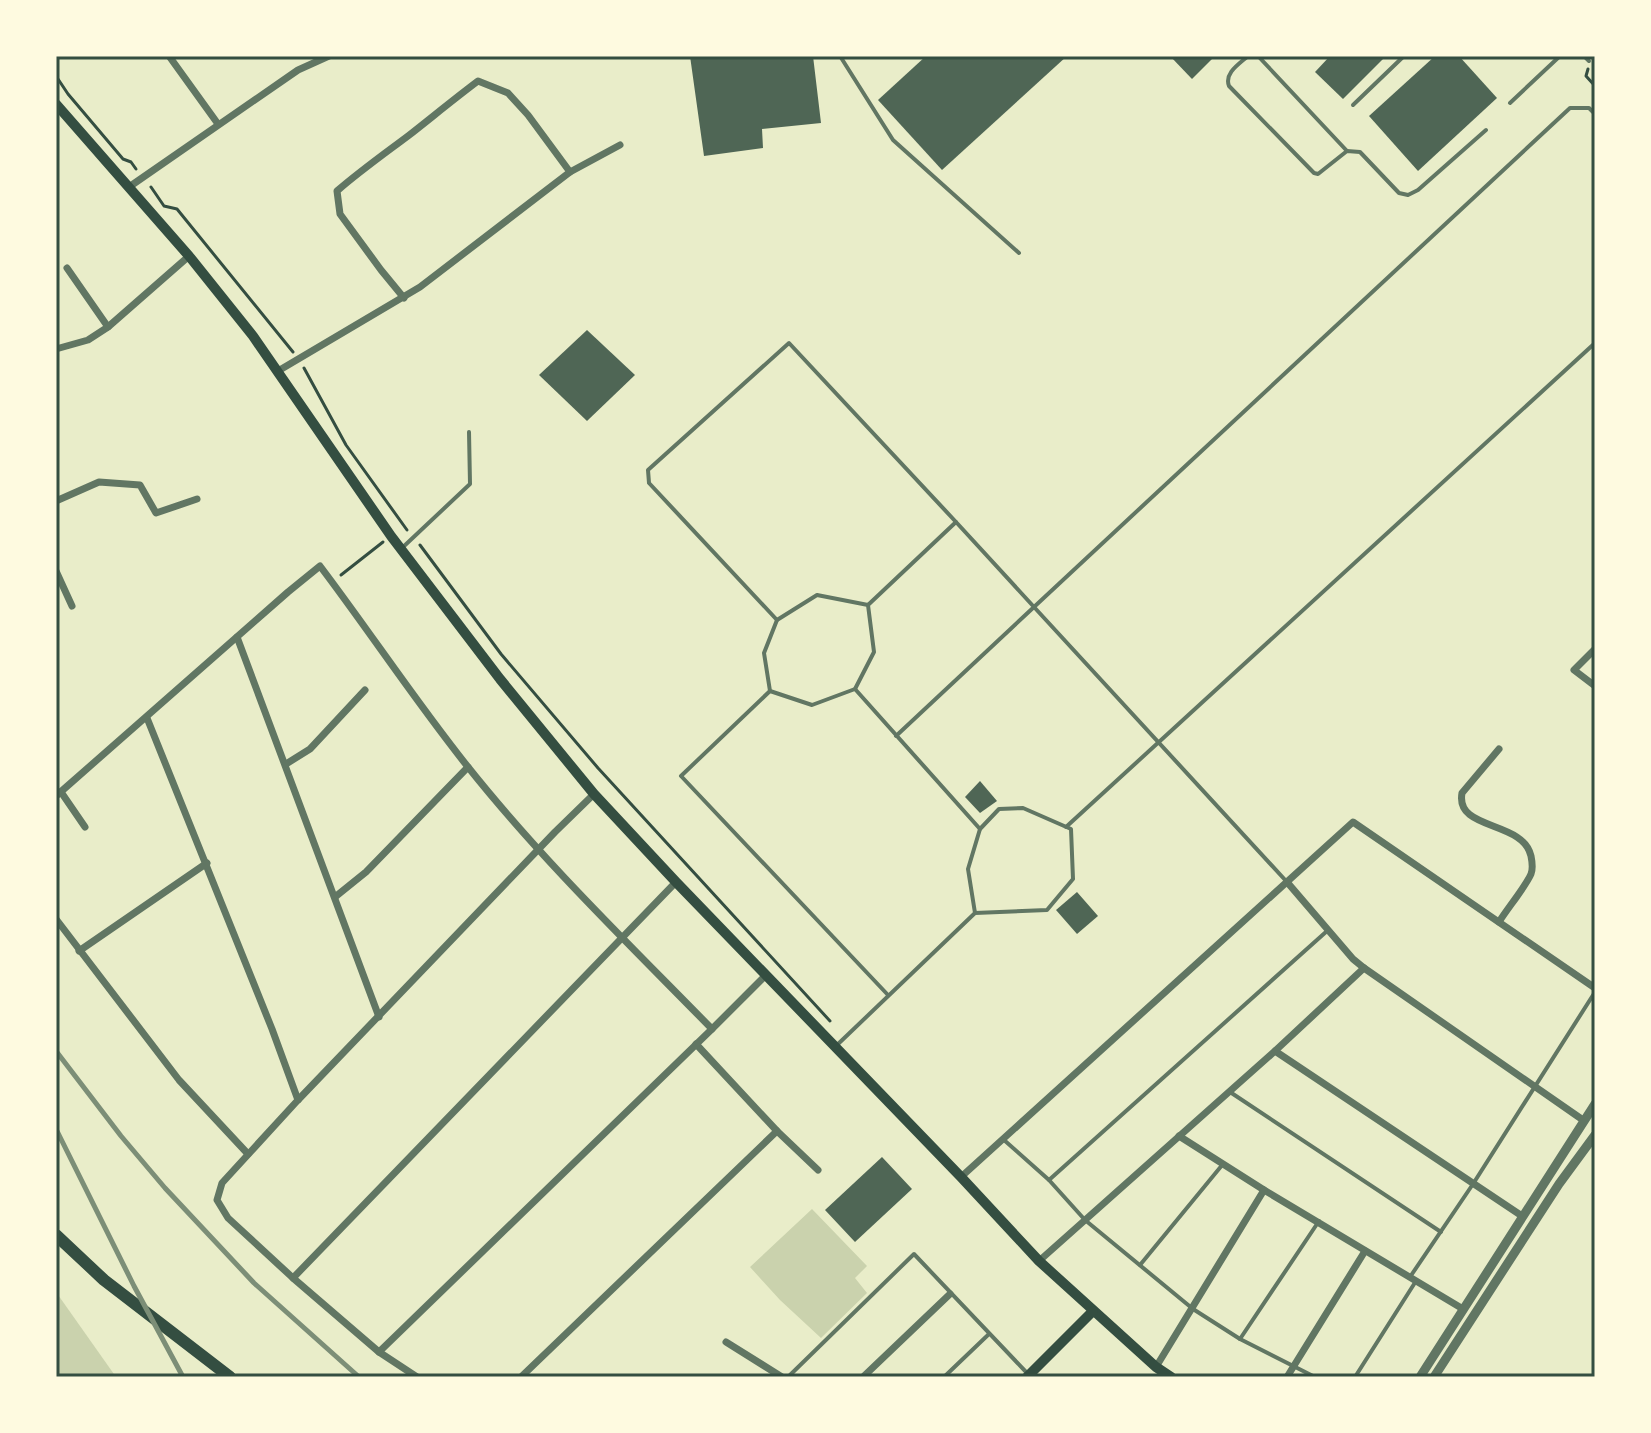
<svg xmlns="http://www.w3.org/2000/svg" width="1651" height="1433" viewBox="0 0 1651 1433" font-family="Ubuntu,sans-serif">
<rect width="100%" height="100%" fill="#e9edc9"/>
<g fill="#cad2ad">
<path d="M812 1209 867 1266 855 1278 867 1293 821 1338 780 1300 750 1267Z"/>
<path d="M56 1292 116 1377H56Z"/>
</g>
<g fill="#4f6655">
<path d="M690 56H813L821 123 762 129 763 148 704 156Z"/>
<path d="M926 56H1067L942 170 878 100Z"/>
<path d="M1170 56H1215L1192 79Z"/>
<path d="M1330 56H1386L1343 99 1315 72Z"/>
<path d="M1435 56H1459L1497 98 1418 171 1369 116Z"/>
<path d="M587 330 635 375 587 421 539 375Z"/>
<path d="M980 781 997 801 980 813 965 797Z"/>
<path d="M1077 892 1098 916 1077 934 1056 910Z"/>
<path d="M882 1157 912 1189 855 1242 825 1210Z"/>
</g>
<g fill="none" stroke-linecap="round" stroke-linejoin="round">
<g stroke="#344e41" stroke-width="3">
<path d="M1588 69 1586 76 1595 86"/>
<path d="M56 76 68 94 123 159 131 162 136 169"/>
<path d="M151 187 164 206 177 209 293 352"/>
<path d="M304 368 346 445 407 530"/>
<path d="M420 545 501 654 598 768 830 1021"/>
<path d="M341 575 383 542"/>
</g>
<g stroke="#617663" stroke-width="4">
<path d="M840 56 893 140 1019 253"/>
<path d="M1248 56C1239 64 1224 73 1229 86L1314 173 1318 174 1347 151 1360 152 1399 193 1408 195 1418 190 1486 130"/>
<path d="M1258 56 1347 151"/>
<path d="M1584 56 1589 61"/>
<path d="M1510 103 1560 56"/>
<path d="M1353 105 1404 56"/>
<path d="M402 548 470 484 469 432"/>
<path d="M868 605 817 595 777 620 764 653 770 691 812 705 855 689 874 652 868 605 956 522 1034 607 896 736"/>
<path d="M777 620 649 483 648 470 789 343 956 522"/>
<path d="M855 689 980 829"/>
<path d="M770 691 681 776 888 995"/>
<path d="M1066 827 1595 343"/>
<path d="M1287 882 1034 607 1570 108H1589L1595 114"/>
<path d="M837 1045 975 913 1047 910 1073 879 1071 829 1023 808 999 809 980 829 968 869 975 913"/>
<path d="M1230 1092 1441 1232"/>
<path d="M1004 1140 1049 1180 1085 1220 1193 1309 1240 1339 1315 1377"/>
<path d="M1049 1180 1327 931"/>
<path d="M1140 1265 1223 1164"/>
<path d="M1410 1277 1473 1184 1595 992"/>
<path d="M1240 1339 1319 1221"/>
<path d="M788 1377 914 1254 1027 1373"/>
<path d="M944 1377 989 1334"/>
<path d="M1355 1377 1416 1281"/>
</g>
<g stroke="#617663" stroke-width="7">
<path d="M169 56 218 124"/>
<path d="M129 187 298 70 329 56"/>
<path d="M67 268 108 327"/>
<path d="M404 298 381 270 340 214 337 191C360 171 384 154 408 136 431 118 454 99 478 81L508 93 528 115 570 172"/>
<path d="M56 349 88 340 108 327 189 256"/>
<path d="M278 371 420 287 570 172 620 145"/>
<path d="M56 501 99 482 140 485 156 513 197 499"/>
<path d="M56 571 72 606"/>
<path d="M237 637 379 1017"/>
<path d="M1595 649 1574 670 1595 686"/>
<path d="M147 718 272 1029 298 1100"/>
<path d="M286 764 310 749 365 690"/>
<path d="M61 792 85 827"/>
<path d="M56 796 288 592 320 566C370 632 416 702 468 767 542 860 629 944 712 1029"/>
<path d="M1287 882 1353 959 1364 968 1583 1120"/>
<path d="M335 897 366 872 468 767"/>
<path d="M56 919 179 1080 248 1154"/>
<path d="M1499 922C1507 909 1526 886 1531 874 1533 869 1532 861 1531 856 1523 820 1455 831 1462 793L1499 749"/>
<path d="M79 951 207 863"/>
<path d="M696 1044 777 1131 818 1170"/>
<path d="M1275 1051 1522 1216"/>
<path d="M1179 1136 1264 1190 1463 1309"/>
<path d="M961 1177 1353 822 1595 988"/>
<path d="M1039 1261 1275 1051 1364 968"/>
<path d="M293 1278 676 882"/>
<path d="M726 1342 782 1377"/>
<path d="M379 1352 712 1029 766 975"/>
<path d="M1156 1367 1264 1190"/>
<path d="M417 1377 379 1352 293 1278 228 1218 217 1200 222 1183 298 1100 555 832 594 794"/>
<path d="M521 1377 777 1131"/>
<path d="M863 1377 950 1294"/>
<path d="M1287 1377 1365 1251"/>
</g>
<g stroke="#617663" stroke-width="9">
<path d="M1420 1377 1595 1104"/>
<path d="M1434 1377 1559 1184 1595 1135"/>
</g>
<g stroke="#344e41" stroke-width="10">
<path d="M56 104 189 256 253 336 391 536 500 679 594 794 676 882 961 1177 1039 1261 1156 1367 1171 1377"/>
<path d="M1027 1377 1093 1311"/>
</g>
<path stroke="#344e41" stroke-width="12" d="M56 1235 104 1280 230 1377"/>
<g stroke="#7c8e77" stroke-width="5">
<path d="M56 1051 121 1136 165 1188 254 1283 359 1377"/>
<path d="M56 1129 134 1286 183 1377"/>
</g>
</g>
<rect width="1651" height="1433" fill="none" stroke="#fefae0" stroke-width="116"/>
<rect x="58" y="58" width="1535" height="1317" fill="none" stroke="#344e41" stroke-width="3"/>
</svg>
